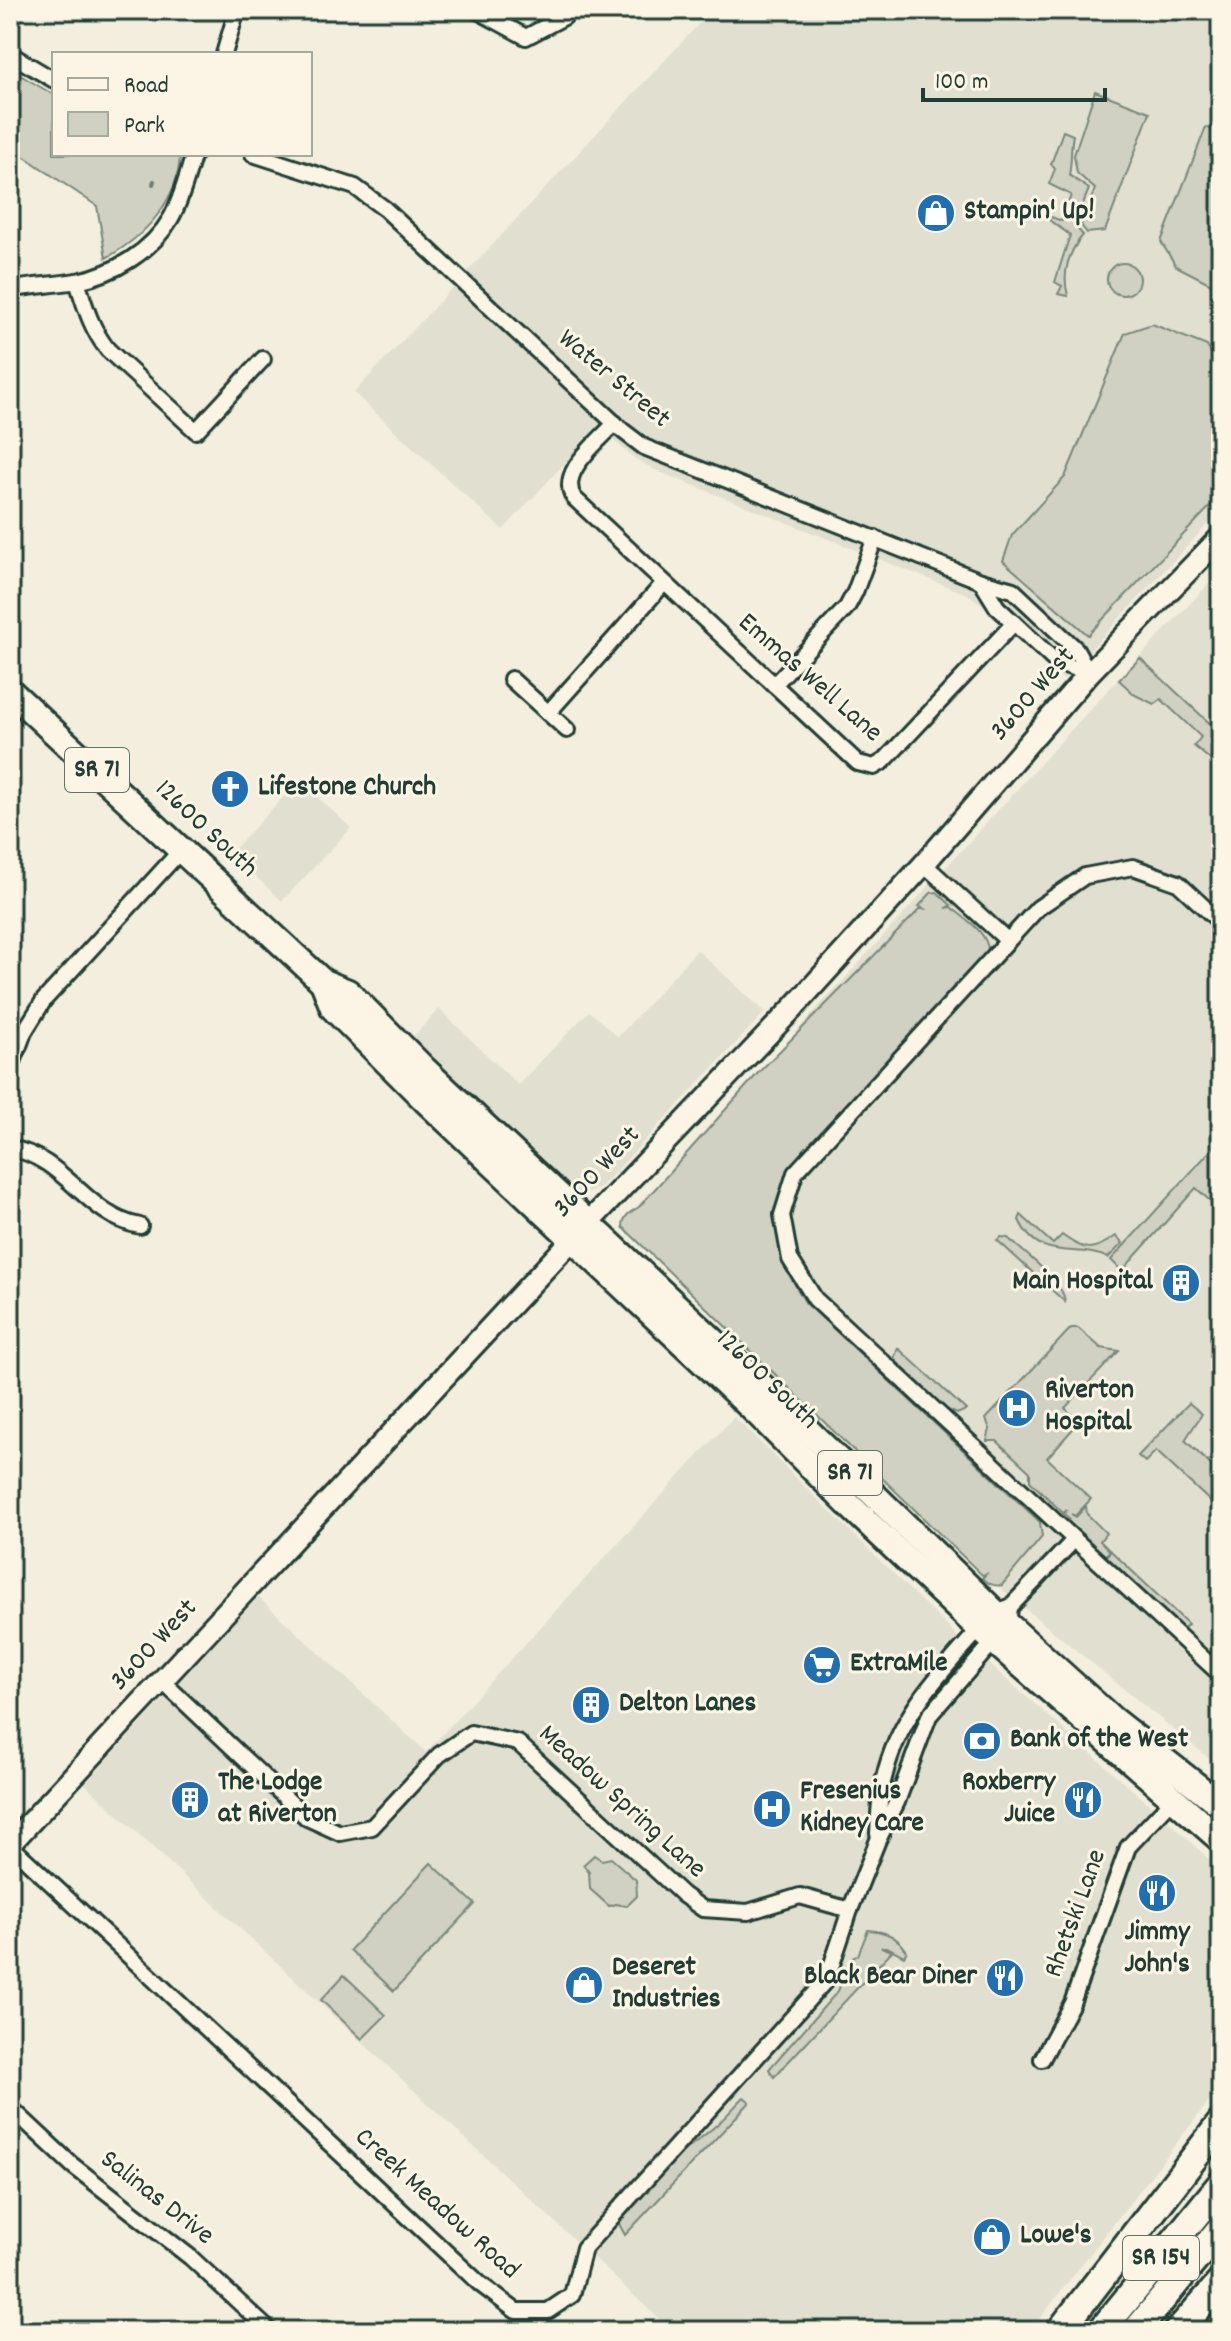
<svg xmlns="http://www.w3.org/2000/svg" width="1231" height="2341" viewBox="0 0 1231 2341" font-family="Dekko,sans-serif">
<rect width="100%" height="100%" fill="#f3eede"/>
<filter id="ink" filterUnits="userSpaceOnUse"><feTurbulence type="fractalNoise" baseFrequency=".0125" numOctaves="2"/><feDisplacementMap in="SourceGraphic" scale="16" xChannelSelector="R" yChannelSelector="G"/><feConvolveMatrix kernelMatrix="1 2 1 2 8 2 1 2 1" color-interpolation-filters="sRGB"/></filter>
<g filter="url(#ink)">
<g fill="#e1dfd0">
<path d="M712 10H1221V510L1063 679 986 607 969 595 655 470 634 458 598 427 503 530 354 393Z"/>
<path d="M1221 571V1768L1006 1593 622 1223 1094 705Z"/>
<path d="M299 780 351 828 282 901 231 853Z"/>
<path d="M697 950 765 1012 602 1186 591 1192 582 1193 570 1189 412 1038 439 1009 518 1085 589 1011 618 1037Z"/>
<path d="M734 1417 957 1636 1176 1828 1221 1871V2086L1030 2331H672L85 1784 258 1597 426 1752Z"/>
</g>
<g fill="#d0d1c2" stroke="#78877b" stroke-width="2">
<path d="M10 69 54 95V154H180C179 201 144 237 106 258L97 206 10 147Z"/>
<path d="M1095 91 1150 112 1105 231 1087 233 1081 225 1095 189 1077 173 1074 155Z"/>
<path d="M1206 127 1221 133V289L1176 266 1161 242Z"/>
<path d="M1063 131 1073 135C1070 150 1072 161 1069 175L1089 189 1074 225 1083 235C1068 253 1062 274 1068 296L1058 294 1062 286 1055 282 1070 235 1049 220 1051 217 1062 221 1071 195 1049 184 1055 169 1051 164Z"/>
<circle cx="1123" cy="279" r="16"/>
<path d="M1152 324 1207 346 1221 372V495L1088 635 1003 561 1012 535 1065 477 1125 333Z"/>
<path d="M1140 658 1221 734V761L1213 762 1194 746 1201 737 1161 699 1154 704 1135 695 1119 680Z"/>
<path d="M937 892 951 905 946 908 951 907C966 920 990 933 988 954L807 1147C768 1206 768 1242 805 1302L1040 1522 1042 1537 1002 1585C993 1587 988 1583 982 1578L986 1574 982 1575 623 1227C623 1216 630 1212 639 1207L759 1072 920 909H924L919 906 931 893Z"/>
<path d="M1221 1139V1211L1196 1188 1122 1271 1111 1260Z"/>
<path d="M1021 1215 1053 1244 1062 1235C1085 1252 1093 1252 1116 1236L1123 1243 1108 1258C1076 1243 1039 1264 1019 1220Z"/>
<path d="M1001 1237 1008 1238C1023 1252 1065 1283 1065 1302L997 1240Z"/>
<path d="M1071 1328H1078L1101 1348 1119 1351 1065 1408 1079 1422 1047 1458 1091 1499 1075 1516 1071 1514 1076 1517 1086 1506 1087 1514 1106 1533 1100 1541 1110 1551 1104 1556 1067 1522 1070 1519 1064 1514 1067 1510 1063 1513 1030 1481V1472L997 1441H987L990 1429 986 1419Z"/>
<path d="M898 1348 966 1410 957 1414 946 1409 894 1359Z"/>
<path d="M1189 1403 1202 1414 1185 1440 1221 1475V1495L1213 1504 1156 1451 1145 1462 1138 1456Z"/>
<path d="M1111 1551 1188 1624 1183 1629 1106 1556Z"/>
<path d="M594 1855 602 1860 611 1858 636 1880 637 1896 627 1906 615 1904 609 1906 590 1889 589 1872 583 1865Z"/>
<path d="M431 1863 475 1904 394 1991 350 1950Z"/>
<path d="M868 1930C885 1931 897 1936 907 1951L904 1956 887 1947H881L892 1951 774 2077 769 2069 838 1991 851 1959 858 1955Z"/>
<path d="M344 1975 386 2015 362 2039 321 2000Z"/>
<path d="M744 2097 750 2102 625 2235 619 2224C628 2187 685 2152 713 2128 724 2119 734 2107 744 2097Z"/>
</g>
<g fill="none" stroke-linecap="round" stroke-linejoin="round">
<path stroke="#6c7d72" stroke-width="4" d="M153 184 154 181"/>
<defs>
<g id="street">
<path d="M476 10 526 37 564 17 571 10"/>
<path d="M10 54 54 80"/>
<path d="M224 54 237 10"/>
<path d="M253 154 355 187 385 209 623 431 644 447 981 581 1013 590 1076 649 1089 673"/>
<path d="M77 281C85 306 91 329 108 350L196 431 263 359"/>
<path d="M10 290C32 285 54 285 77 281 114 274 152 251 171 218 182 199 187 175 194 154"/>
<path d="M615 423C599 442 557 472 574 498L858 763 874 767 884 761 1014 623"/>
<path d="M981 581 997 607 1056 662 1089 673"/>
<path d="M511 679 567 730"/>
<path d="M774 685 847 607 855 592 875 538"/>
<path d="M548 713 664 583"/>
<path d="M924 864 1008 941"/>
<path d="M1221 923 1178 883 1133 867 1085 876 1038 908 795 1173 782 1215 790 1259 815 1299 1221 1675"/>
<path d="M10 1070 24 1032 44 1000 182 849"/>
<path d="M10 1148C66 1158 86 1216 140 1226"/>
<path d="M1004 1609 1010 1607 1074 1540"/>
<path d="M161 1680 307 1818 340 1833 372 1827 439 1755 471 1733 518 1743 683 1895 703 1909 748 1912 800 1896 850 1910"/>
<path d="M878 1834C879 1816 879 1796 884 1778 898 1715 943 1670 984 1624"/>
<path d="M10 1845 480 2284 516 2311H548L572 2295 584 2248 827 1979 850 1910 878 1840 897 1802 929 1716 1008 1625 1010 1607"/>
<path d="M1042 2059 1072 2003 1128 1847 1175 1797"/>
<path d="M10 2107 72 2165 190 2257 270 2331"/>
</g>
<path id="secondary" d="M10 1844 554 1259 793 1008 924 864 1089 673 1221 537"/>
<g id="primary">
<path d="M10 691 323 982 348 992 424 1069 768 1392 1008 1625 1113 1720 1221 1805"/>
<path d="M323 982 333 1008 425 1100 758 1414 849 1505 980 1629 1221 1840"/>
</g>
<g id="highway">
<path d="M1060 2331 1221 2123"/>
<path d="M1101 2331 1221 2184"/>
<path d="M1136 2331 1221 2228"/>
<path d="M1178 2331 1221 2282"/>
</g>
</defs>
<use href="#street" stroke="#1f3d34" stroke-width="20"/>
<use href="#secondary" stroke="#1f3d34" stroke-width="26"/>
<use href="#primary" stroke="#1f3d34" stroke-width="30"/>
<use href="#highway" stroke="#1f3d34" stroke-width="32"/>
<use href="#street" stroke="#fcf5e5" stroke-width="14"/>
<use href="#secondary" stroke="#fcf5e5" stroke-width="20"/>
<use href="#primary" stroke="#fcf5e5" stroke-width="24"/>
<use href="#highway" stroke="#fcf5e5" stroke-width="26"/>
</g>
</g>
<defs>
<symbol id="shop-disc" viewBox="-11 -11 22 22"><circle r="9.5" fill="#1f6fb2" stroke="#fcf5e5"/><path d="M-5-2.5h2.3a2.7 3.5 0 0 1 5.4 0H5L5.5 6h-11ZM-1.5-2.5h3a1.5 2.3 0 0 0-3 0Z" fill="#fff"/></symbol>
<symbol id="church-disc" viewBox="-11 -11 22 22"><circle r="9.5" fill="#1f6fb2" stroke="#fcf5e5"/><path d="M-1.2-6h2.4v3.5h3.3v2.4h-3.3V6h-2.4V-.1h-3.3v-2.4h3.3Z" fill="#fff"/></symbol>
<symbol id="building-disc" viewBox="-11 -11 22 22"><circle r="9.5" fill="#1f6fb2" stroke="#fcf5e5"/><path d="M-4-6H4V6H1V3H-1V6H-4ZM-2.5-4.3h1.7v1.8h-1.7ZM.8-4.3h1.7v1.8H.8ZM-2.5-1h1.7V.8h-1.7ZM.8-1h1.7V.8H.8Z" fill="#fff"/></symbol>
<symbol id="hospital-disc" viewBox="-11 -11 22 22"><circle r="9.5" fill="#1f6fb2" stroke="#fcf5e5"/><path d="M-5-5h3v3.5h4V-5h3V5h-3V1.5h-4V5h-3Z" fill="#fff"/></symbol>
<symbol id="supermarket-disc" viewBox="-11 -11 22 22"><circle r="9.5" fill="#1f6fb2" stroke="#fcf5e5"/><path d="M-6-5.5h2.5l.6 2H6L4.5 2H-2.5L-4.4-4H-6ZM-1.5 3.2a1.3 1.3 0 1 0 .1 0ZM3 3.2a1.3 1.3 0 1 0 .1 0Z" fill="#fff"/></symbol>
<symbol id="bank-disc" viewBox="-11 -11 22 22"><circle r="9.5" fill="#1f6fb2" stroke="#fcf5e5"/><path d="M-6-4H6V4H-6ZM0-2.3a2.3 2.3 0 1 0 0 4.6a2.3 2.3 0 1 0 0-4.6Z" fill="#fff"/></symbol>
<symbol id="restaurant-disc" viewBox="-11 -11 22 22"><circle r="9.5" fill="#1f6fb2" stroke="#fcf5e5"/><path d="M-5-6h1v4h1v-4h1v4h1v-4h1v5L-1.5 .5V6h-2V.5L-5-1ZM5-6V6H3V1.5H1.5Q1.5-4 5-6Z" fill="#fff"/></symbol>
</defs>
<g fill-rule="evenodd">
<use href="#shop-disc" x="914" y="191" width="44" height="44"/>
<use href="#church-disc" x="208" y="767" width="44" height="44"/>
<use href="#building-disc" x="1159" y="1261" width="44" height="44"/>
<use href="#hospital-disc" x="995" y="1386" width="44" height="44"/>
<use href="#supermarket-disc" x="800" y="1643" width="44" height="44"/>
<use href="#building-disc" x="569" y="1683" width="44" height="44"/>
<use href="#bank-disc" x="960" y="1719" width="44" height="44"/>
<use href="#building-disc" x="168" y="1778" width="44" height="44"/>
<use href="#restaurant-disc" x="1061" y="1778" width="44" height="44"/>
<use href="#hospital-disc" x="750" y="1787" width="44" height="44"/>
<use href="#restaurant-disc" x="1135" y="1871" width="44" height="44"/>
<use href="#restaurant-disc" x="983" y="1956" width="44" height="44"/>
<use href="#shop-disc" x="562" y="1963" width="44" height="44"/>
<use href="#shop-disc" x="970" y="2215" width="44" height="44"/>
</g>
<g text-anchor="middle" dominant-baseline="central" stroke-width="6" stroke-linejoin="round" paint-order="stroke">
<g fill="#fcf5e5" stroke="#617469" stroke-width="2">
<rect x="65" y="748" width="64" height="44" rx="6"/>
<rect x="818" y="1451" width="64" height="44" rx="6"/>
<rect x="1123" y="2236" width="76" height="44" rx="6"/>
</g>
<g font-size="26" font-weight="bold" fill="#1f3d34">
<text x="97" y="770">SR 71</text>
<text x="850" y="1473">SR 71</text>
<text x="1161" y="2258">SR 154</text>
</g>
<g font-size="28" font-weight="bold" fill="#1f3d34" stroke="#fcf5e5" text-anchor="start">
<text x="964" y="213">Stampin' Up!</text>
<text x="258" y="789">Lifestone Church</text>
<text x="1153" y="1283" text-anchor="end">Main Hospital</text>
<text x="1045" y="1392">Riverton<tspan x="1045" dy="32">Hospital</tspan></text>
<text x="850" y="1665">ExtraMile</text>
<text x="619" y="1705">Delton Lanes</text>
<text x="1010" y="1741">Bank of the West</text>
<text x="218" y="1784">The Lodge<tspan x="218" dy="32">at Riverton</tspan></text>
<text x="1055" y="1784" text-anchor="end">Roxberry<tspan x="1055" dy="32">Juice</tspan></text>
<text x="800" y="1793">Fresenius<tspan x="800" dy="32">Kidney Care</tspan></text>
<text x="1157" y="1934" text-anchor="middle">Jimmy<tspan x="1157" dy="32">John's</tspan></text>
<text x="612" y="1969">Deseret<tspan x="612" dy="32">Industries</tspan></text>
<text x="977" y="1978" text-anchor="end">Black Bear Diner</text>
<text x="1020" y="2237">Lowe's</text>
</g>
<g font-size="28" fill="#1f3d34" stroke="#fcf5e5">
<text transform="translate(613 380) rotate(40)">Water Street</text>
<text transform="translate(809 679) rotate(41)">Emmas Well Lane</text>
<text transform="translate(1034 695) rotate(-49)">3600 West</text>
<text transform="translate(205 830) rotate(43)">12600 South</text>
<text transform="translate(598 1173) rotate(-47)">3600 West</text>
<text transform="translate(766 1381) rotate(44)">12600 South</text>
<text transform="translate(155 1646) rotate(-47)">3600 West</text>
<text transform="translate(621 1803) rotate(42)">Meadow Spring Lane</text>
<text transform="translate(1077 1914) rotate(-70)">Rhetski Lane</text>
<text transform="translate(156 2199) rotate(38)">Salinas Drive</text>
<text transform="translate(436 2205) rotate(42)">Creek Meadow Road</text>
</g>
</g>
<rect width="1231" height="2341" fill="none" stroke="#fcf5e5" stroke-width="40"/>
<rect x="20" y="20" width="1191" height="2301" fill="none" stroke="#1f3d34" stroke-width="3" filter="url(#ink)"/>
<rect x="52" y="52" width="260" height="104" fill="#fcf5e5" stroke="#a4ab9e" stroke-width="2"/>
<rect x="68" y="78" width="40" height="12" fill="#fcf5e5" stroke="#a4ab9e" stroke-width="2"/>
<text x="124" y="92" font-size="24" fill="#1f3d34">Road</text>
<rect x="68" y="112" width="40" height="24" fill="#d0d1c2" stroke="#a4ab9e" stroke-width="2"/>
<text x="124" y="132" font-size="24" fill="#1f3d34">Park</text>
<path d="M923 88v12h182v-12" fill="none" stroke="#1f3d34" stroke-width="4"/>
<text x="935" y="88" font-size="24" fill="#1f3d34" stroke="#fcf5e5" stroke-width="6" paint-order="stroke">100 m</text>
</svg>
